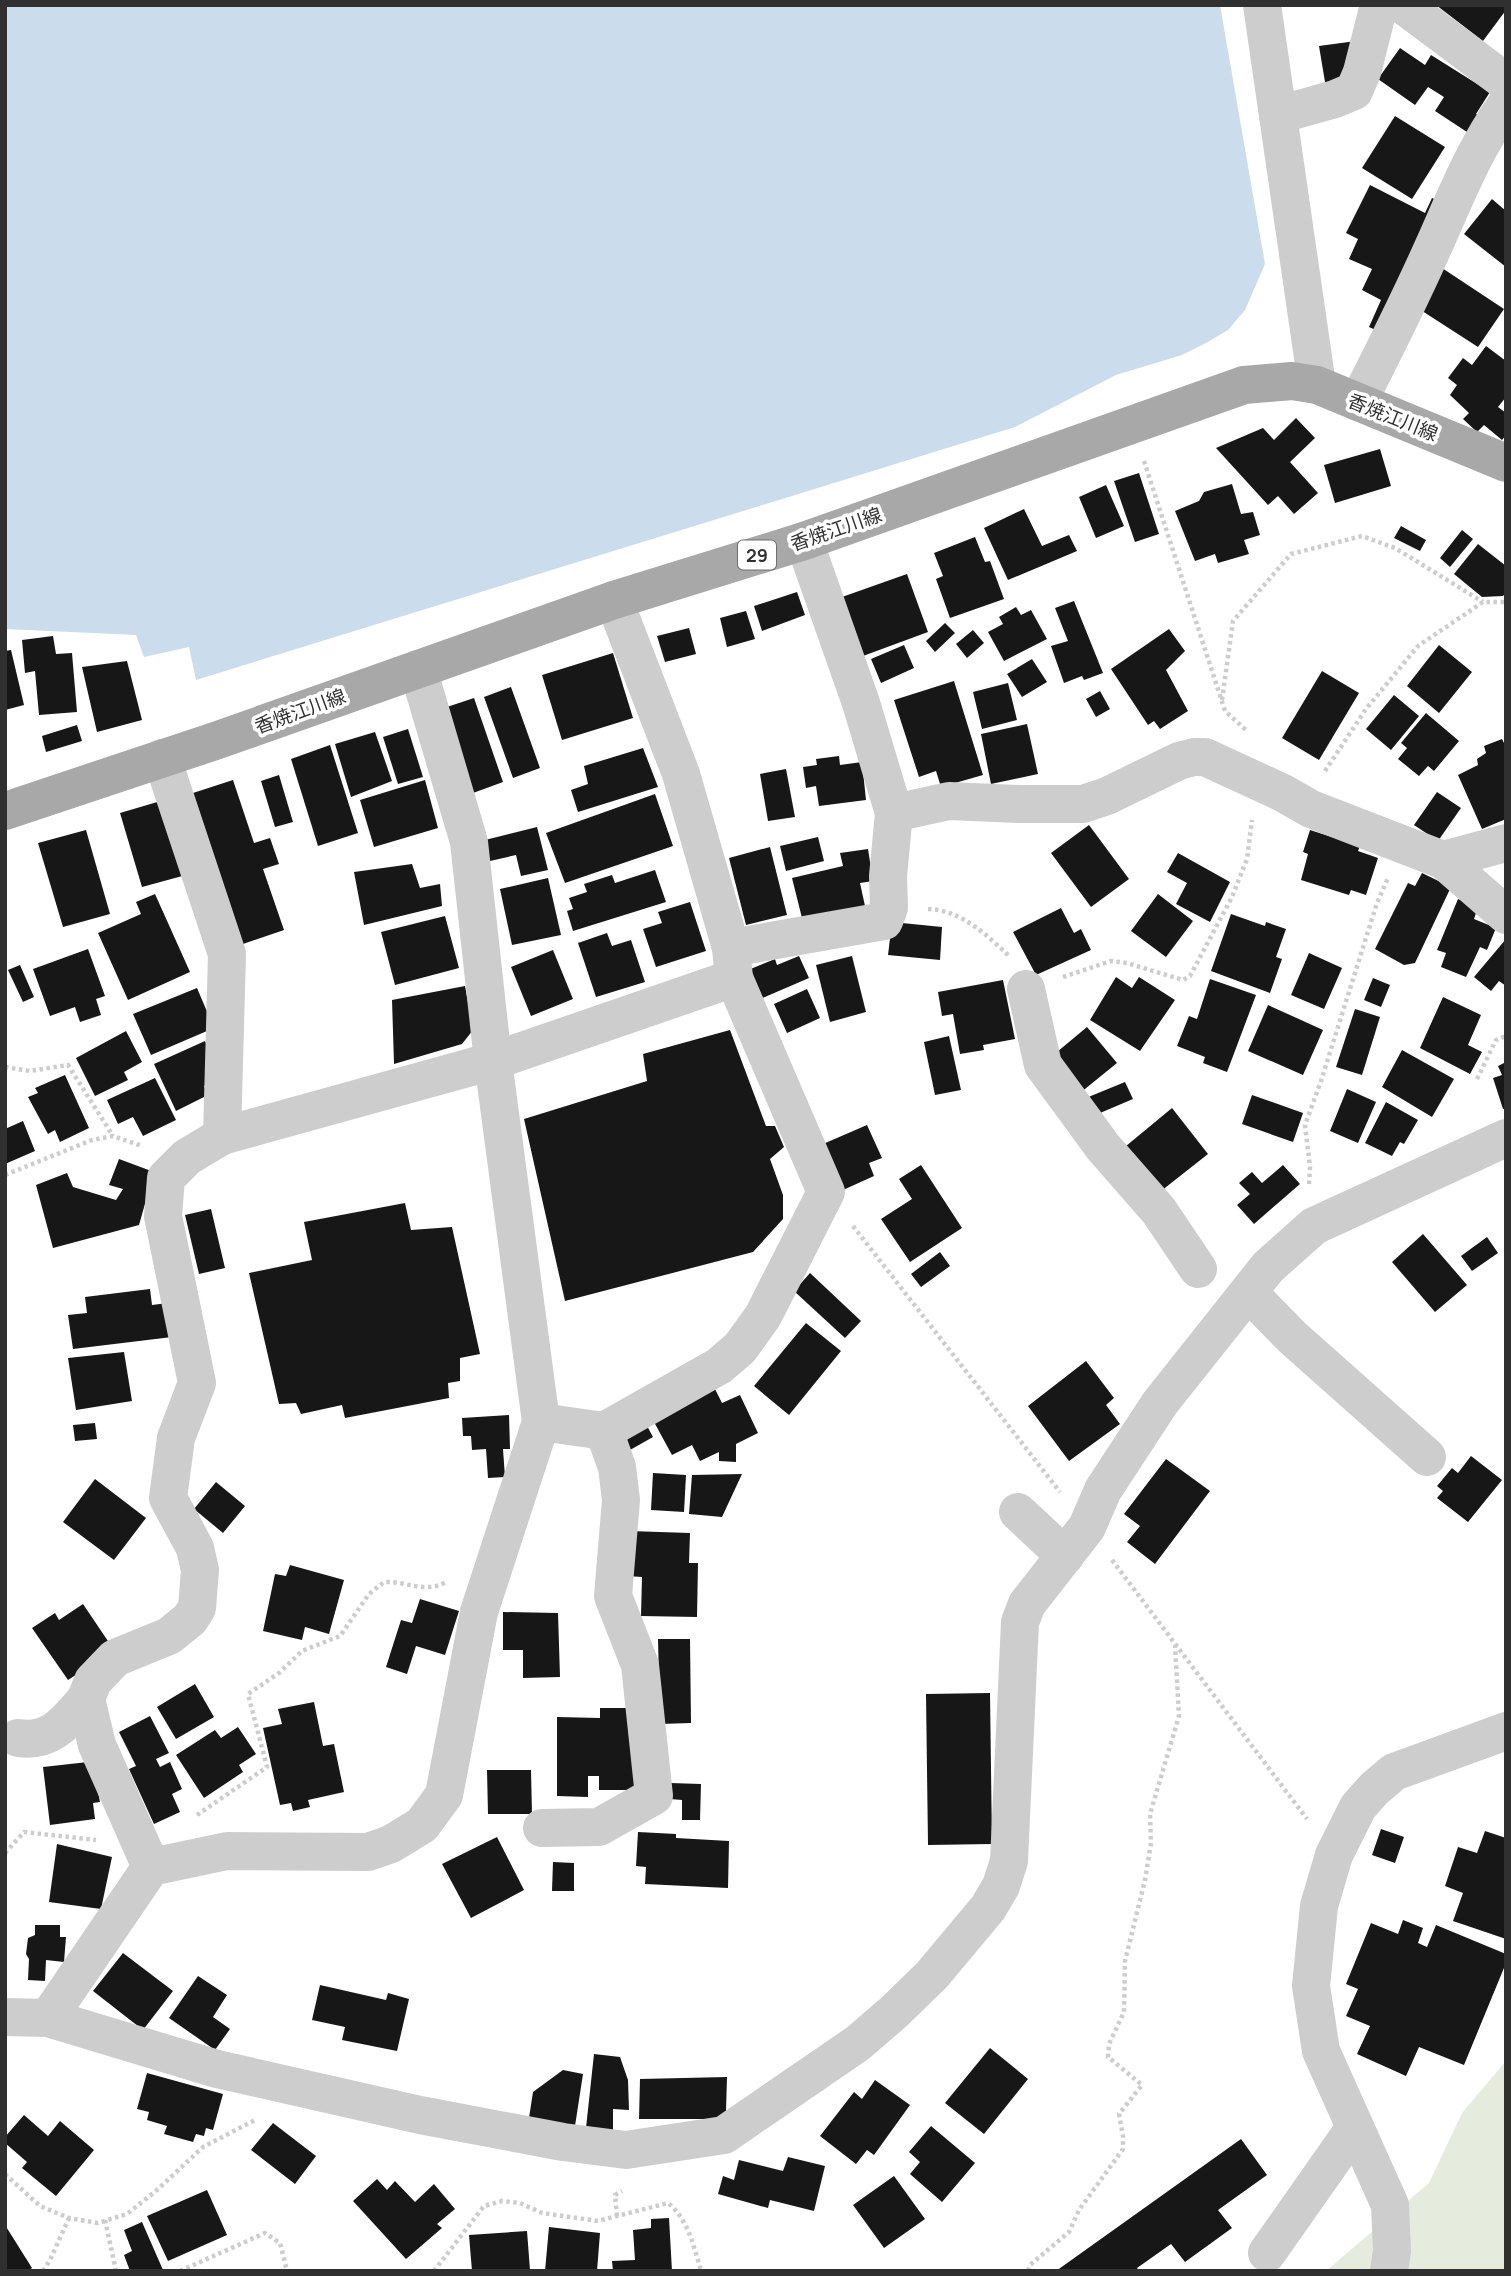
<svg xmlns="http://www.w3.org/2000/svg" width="1511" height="2276" viewBox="0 0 1511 2276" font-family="Manrope,'Noto Sans JP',sans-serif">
<rect width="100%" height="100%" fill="#fff"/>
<path fill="#e5ecde" d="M1506 2061V2271H1326L1429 2183 1462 2113Z"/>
<path fill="#cbdcec" d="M5 5H1220L1265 264 1245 310 1228 330 1206 343 1182 355 1116 375 1015 427 196 680 189 647 144 657 136 635 5 629Z"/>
<g fill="#171717">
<path d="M1436 5H1506V10L1483 41Z"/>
<path d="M1356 41 1347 80 1326 88 1319 46Z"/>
<path d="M1400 48 1425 65 1431 55 1490 92 1476 114 1481 117 1470 134 1435 111 1444 97 1428 87 1415 105 1378 79Z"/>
<path d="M1395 116 1445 147 1412 199 1362 168Z"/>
<path d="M1370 185 1425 213 1432 198 1446 204 1382 333 1369 327 1381 300 1362 290 1372 269 1349 259 1358 239 1346 233Z"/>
<path d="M1492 199 1506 211V267L1464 234Z"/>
<path d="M1442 268 1504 309 1478 347 1416 307Z"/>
<path d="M1486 346 1506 361V397L1498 407 1506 413V435L1502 440 1484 425 1477 432 1463 419 1469 413 1450 395 1457 385 1448 378 1463 358 1472 365Z"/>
<path d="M1296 418 1315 438 1290 462 1318 493 1294 514 1278 496 1268 505 1216 448 1263 428 1274 440Z"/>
<path d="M1380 449 1391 486 1335 503 1324 465Z"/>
<path d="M1139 473 1159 534 1135 542 1114 481Z"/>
<path d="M1232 484 1241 514 1253 512 1260 535 1244 540 1249 554 1218 563 1215 554 1195 561 1175 511 1199 501 1204 492Z"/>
<path d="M1106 485 1124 526 1096 538 1079 497Z"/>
<path d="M1024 509 1042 546 1069 535 1077 551 1008 580 984 528Z"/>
<path d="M1401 526 1426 540 1420 551 1394 538Z"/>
<path d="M1462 530 1473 539 1450 567 1440 558Z"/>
<path d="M975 537 985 562 990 561 1004 599 950 618 936 579 943 576 934 553Z"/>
<path d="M1478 544 1506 566V593L1503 596 1482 597 1454 574Z"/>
<path d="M907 574 928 632 863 656 842 597Z"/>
<path d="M797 592 805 615 762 631 754 606Z"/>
<path d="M1074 601 1103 673 1084 680 1082 676 1064 683 1051 646 1068 641 1055 608Z"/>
<path d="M1016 607 1021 615 1031 610 1047 639 1004 661 988 632 1003 624 999 617Z"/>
<path d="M746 611 755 639 727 647 720 618Z"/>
<path d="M945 623 955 633 935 652 926 641Z"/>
<path d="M689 628 696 654 665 662 657 636Z"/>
<path d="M1169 629 1185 651 1166 670 1188 711 1160 729 1154 721 1148 725 1111 669Z"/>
<path d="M973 630 984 643 967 658 956 644Z"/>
<path d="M53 636 56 654 72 653 77 712 39 715 35 671 25 673 22 640Z"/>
<path d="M904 645 914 668 881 683 871 659Z"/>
<path d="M1439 645 1472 672 1439 713 1407 686Z"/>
<path d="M11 650 24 705 5 710V651Z"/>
<path d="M613 653 633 718 562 740 542 675Z"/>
<path d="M1032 659 1047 682 1022 697 1007 674Z"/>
<path d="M127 661 142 720 97 732 82 667Z"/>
<path d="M1322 671 1359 693 1319 760 1282 738Z"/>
<path d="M954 681 983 775 941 787 936 771 919 777 894 700Z"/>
<path d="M1008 683 1017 720 982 729 973 692Z"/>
<path d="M511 687 540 768 513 778 484 697Z"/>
<path d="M1100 691 1110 709 1096 717 1086 699Z"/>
<path d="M1394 695 1419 716 1391 750 1366 729Z"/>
<path d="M474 698 503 782 473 793 444 708Z"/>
<path d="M1426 713 1459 741 1434 771 1428 766 1419 776 1398 759 1407 748 1401 743Z"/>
<path d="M1027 724 1038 774 991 784 981 734Z"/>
<path d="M77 725 82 741 46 752 42 736Z"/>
<path d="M408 729 423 777 398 784 383 737Z"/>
<path d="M375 732 392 781 351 797 335 744Z"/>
<path d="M1502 739 1506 747V819L1482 829 1458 775 1478 765 1477 759 1486 753 1484 746Z"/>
<path d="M330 745 358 833 318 846 291 759Z"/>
<path d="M643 748 658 787 578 812 571 790 588 784 584 766Z"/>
<path d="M839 756 840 765 862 762 866 800 819 806 816 786 806 788 803 767 817 765 816 759Z"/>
<path d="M786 769 795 817 768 821 760 774Z"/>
<path d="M279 775 293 822 275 827 261 781Z"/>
<path d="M233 780 254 843 270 838 279 864 263 869 284 930 243 944 193 793Z"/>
<path d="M425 780 438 828 374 847 360 800Z"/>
<path d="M1437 792 1461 808 1438 841 1414 825Z"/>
<path d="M655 794 673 846 565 883 546 833Z"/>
<path d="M164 800 186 875 142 887 120 813Z"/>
<path d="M1089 825 1129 879 1091 907 1051 853Z"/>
<path d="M537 827 548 870 521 876 516 855 490 861 485 840Z"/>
<path d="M86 830 110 914 63 927 38 843Z"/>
<path d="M1310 830 1360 846 1358 851 1378 858 1366 895 1351 890 1349 895 1301 880 1308 854 1303 852Z"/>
<path d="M818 837 824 861 786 871 780 846Z"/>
<path d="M770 847 787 915 746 925 729 858Z"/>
<path d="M868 849 873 881 860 883 865 906 803 922 792 878 843 866 840 853Z"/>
<path d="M1178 853 1230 882 1210 922 1176 904 1187 883 1167 872Z"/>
<path d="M412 864 420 888 440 884 442 906 364 925 354 872Z"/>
<path d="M655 870 666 902 573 931 567 911 573 909 569 898 587 892 584 884 612 875 615 883Z"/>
<path d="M1422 873 1451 887 1415 963 1404 965 1375 949 1408 883 1415 886Z"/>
<path d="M548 878 561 935 512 945 500 889Z"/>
<path d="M155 894 190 972 128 1000 98 933 141 914 136 902Z"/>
<path d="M1158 894 1193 921 1166 957 1131 931Z"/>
<path d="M1458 899 1478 907 1474 919 1496 928 1487 950 1480 947 1466 977 1441 967 1446 953 1437 950Z"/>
<path d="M690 902 706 951 656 967 643 929 662 923 658 912Z"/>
<path d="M1061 908 1074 933 1081 929 1091 950 1036 975 1013 932Z"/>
<path d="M1231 914 1265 926 1266 922 1286 929 1276 957 1282 959 1270 993 1211 971Z"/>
<path d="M445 916 459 968 395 985 381 932Z"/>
<path d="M892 922 942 927 940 960 888 955Z"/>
<path d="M607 933 612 946 631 940 645 982 596 997 578 943Z"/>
<path d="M1506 939V986L1499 981 1491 991 1474 977Z"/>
<path d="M88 949 105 996 96 999 101 1015 80 1022 75 1007 50 1016 33 969Z"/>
<path d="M553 950 573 999 531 1016 511 967Z"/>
<path d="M1309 953 1342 968 1324 1009 1291 995Z"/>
<path d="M799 956 809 978 760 999 748 970 775 959 777 965Z"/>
<path d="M852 956 866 1012 830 1022 816 965Z"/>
<path d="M20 965 34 997 23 1002 8 970Z"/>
<path d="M1116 977 1132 988 1139 977 1175 1000 1140 1051 1090 1020Z"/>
<path d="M1373 978 1390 985 1381 1007 1364 1000Z"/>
<path d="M1210 979 1256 995 1227 1072 1203 1063 1205 1057 1177 1046 1189 1016 1197 1019Z"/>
<path d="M1003 980 1015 1039 983 1045 984 1050 960 1054 953 1014 942 1016 938 992Z"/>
<path d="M465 986 473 1030 462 1044 394 1064 392 1000Z"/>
<path d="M197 988 214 1028 151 1055 133 1014Z"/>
<path d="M807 989 820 1018 787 1033 774 1004Z"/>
<path d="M1443 997 1481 1015 1468 1045 1482 1052 1470 1074 1420 1048Z"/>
<path d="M1268 1005 1323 1030 1303 1075 1248 1051Z"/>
<path d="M1355 1009 1380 1017 1362 1075 1336 1067Z"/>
<path d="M1087 1027 1117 1063 1080 1093 1051 1057Z"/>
<path d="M730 1030 766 1126H775L784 1147 770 1159 783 1195V1219L753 1252 565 1301 524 1119 647 1081 643 1054Z"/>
<path d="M126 1031 142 1062 124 1072 128 1080 95 1096 76 1058Z"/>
<path d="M949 1036 961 1090 935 1095 924 1042Z"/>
<path d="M205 1041 216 1064 215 1081 204 1086 208 1095 176 1111 154 1064Z"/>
<path d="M1402 1050 1454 1079 1432 1117 1382 1087Z"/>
<path d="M1506 1062V1108L1503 1109 1493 1078 1502 1075 1498 1066Z"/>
<path d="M65 1075 89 1128 60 1142 55 1130 48 1134 28 1097 38 1093 35 1088Z"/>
<path d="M155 1078 176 1120 143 1136 133 1117 118 1124 107 1100Z"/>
<path d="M1125 1082 1133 1099 1093 1116 1086 1098Z"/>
<path d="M1347 1089 1376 1102 1358 1143 1330 1131Z"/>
<path d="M1252 1095 1303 1113 1293 1142 1242 1124Z"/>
<path d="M1386 1102 1418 1120 1404 1144 1400 1142 1392 1156 1365 1143Z"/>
<path d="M1172 1108 1208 1154 1156 1195 1120 1151Z"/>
<path d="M23 1121 35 1151 5 1164V1129Z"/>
<path d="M867 1125 882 1158 869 1163 874 1176 843 1190 823 1144Z"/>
<path d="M119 1159 154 1172 139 1225 53 1248 36 1185 67 1173 73 1187 116 1200 123 1189 109 1185Z"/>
<path d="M921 1165 962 1228 910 1262 881 1219 912 1199 899 1179Z"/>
<path d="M1283 1165 1300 1184 1254 1224 1237 1205 1250 1194 1239 1183 1252 1172 1262 1183Z"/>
<path d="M405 1203 411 1230 452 1227 480 1354 460 1358V1381L448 1383 449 1398 345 1418 342 1405 301 1414 296 1403 279 1404 249 1273 312 1260 304 1222Z"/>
<path d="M211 1209 225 1268 199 1274 185 1215Z"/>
<path d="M1423 1234 1467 1285 1435 1312 1392 1262Z"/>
<path d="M1487 1237 1498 1253 1472 1271 1461 1256Z"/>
<path d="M940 1252 950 1266 921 1287 911 1274Z"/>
<path d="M810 1273 861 1321 845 1338 794 1291Z"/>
<path d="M150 1289 152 1305 168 1303 172 1337 73 1349 68 1315 87 1313 85 1297Z"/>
<path d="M806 1323 841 1351 789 1415 754 1386Z"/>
<path d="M124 1352 132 1401 76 1410 68 1358Z"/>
<path d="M1086 1361 1114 1398 1106 1405 1120 1424 1069 1461 1028 1406Z"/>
<path d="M715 1389 722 1403 740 1395 758 1433 736 1444V1462L719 1461V1452L700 1461 692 1445 672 1455 654 1422Z"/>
<path d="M509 1415 510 1449H503L505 1477 488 1478 486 1449 472 1450 471 1436H463L462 1418Z"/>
<path d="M95 1423 97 1439 75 1441 73 1425Z"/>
<path d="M646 1424 653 1437 630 1450 622 1437Z"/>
<path d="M1471 1456 1502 1480 1468 1522 1437 1498 1443 1491 1437 1486 1452 1468 1458 1473Z"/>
<path d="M1166 1459 1210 1491 1155 1564 1127 1542 1140 1526 1124 1514Z"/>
<path d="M653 1473 686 1475 684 1512 651 1510Z"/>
<path d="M742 1474 722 1517 689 1514 692 1475Z"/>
<path d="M95 1479 146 1518 114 1560 63 1522Z"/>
<path d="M216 1482 245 1506 223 1533 194 1509Z"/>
<path d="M629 1531 690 1533 689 1563H698L697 1617 641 1616 642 1577 627 1576Z"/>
<path d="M290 1565 344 1580 329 1634 305 1627 302 1640 263 1631 275 1574 286 1576Z"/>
<path d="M420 1599 459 1611 445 1655 416 1646 407 1674 386 1667 401 1620 412 1623Z"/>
<path d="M83 1604 114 1650 68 1680 32 1628 55 1613 59 1620Z"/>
<path d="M503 1612 558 1613 560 1677 523 1678V1650H503Z"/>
<path d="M658 1639H690L691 1723 660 1724Z"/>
<path d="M195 1684 214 1717 176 1739 157 1707Z"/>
<path d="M990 1693 992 1844 928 1845 926 1694Z"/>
<path d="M314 1702 323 1746 334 1744 344 1792 308 1800 310 1807 293 1811 291 1803 280 1805 263 1728 282 1724 278 1709Z"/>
<path d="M600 1708H635L634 1790H599V1776H588V1797L557 1796V1717L600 1718Z"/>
<path d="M150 1716 169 1753 156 1759 160 1767 170 1762 182 1789 172 1794 180 1812 154 1824 129 1769 136 1766 119 1732Z"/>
<path d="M238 1727 256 1754 239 1765 243 1772 204 1798 176 1755 215 1730 221 1738Z"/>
<path d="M88 1762 94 1771 100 1802 93 1803 95 1819 50 1825 43 1767Z"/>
<path d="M487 1770H531L532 1814H488Z"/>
<path d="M670 1783 701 1784 700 1820H682V1800L670 1799Z"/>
<path d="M1381 1829 1404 1837 1395 1863 1372 1855Z"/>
<path d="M1485 1831 1506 1838V1939L1453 1921 1463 1893 1445 1886 1458 1847 1477 1853Z"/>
<path d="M638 1832 676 1834V1838L729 1841 728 1888 645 1884 646 1867 636 1866Z"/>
<path d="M497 1837 524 1890 471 1918 442 1864Z"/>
<path d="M57 1844 112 1857 101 1909 49 1902Z"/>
<path d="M553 1862 574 1863V1891H552Z"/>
<path d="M1403 1920 1423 1928 1418 1943 1427 1947 1436 1925 1506 1954V1963L1464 2065 1419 2047 1406 2076 1357 2054 1370 2026 1346 2016 1358 1989 1346 1984 1371 1923 1398 1934Z"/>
<path d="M35 1925H60V1937H66L64 1962 46 1960 45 1981 28 1980 29 1959 26 1954 28 1938 35 1935Z"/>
<path d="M123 1953 173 1991 143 2030 93 1991Z"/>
<path d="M198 1976 227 1995 213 2017 230 2029 215 2050 169 2018Z"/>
<path d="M320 1985 386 2000 388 1993 409 1999 397 2051 342 2040 345 2027 312 2020Z"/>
<path d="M990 2048 1028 2079 984 2134 945 2103Z"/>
<path d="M594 2054 620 2057 628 2080 629 2110 613 2109V2130L586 2128Z"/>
<path d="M563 2070 583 2074 575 2126 529 2118 533 2092Z"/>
<path d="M147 2073 223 2094 213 2130 206 2128 204 2136 196 2134 193 2142 164 2134 167 2126 147 2120 149 2112 137 2109Z"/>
<path d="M727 2077 726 2111 716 2119H639L640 2079Z"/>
<path d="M875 2080 910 2105 874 2155 867 2150 856 2164 820 2136 854 2092 862 2099Z"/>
<path d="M24 2115 48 2136 60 2121 94 2150 56 2196 22 2168 27 2162 5 2143V2137Z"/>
<path d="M273 2123 316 2156 295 2184 251 2150Z"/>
<path d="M931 2126 975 2163 942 2202 910 2174 920 2162 909 2152Z"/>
<path d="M1241 2139 1267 2175 1218 2210 1232 2228 1185 2262 1171 2244 1137 2268 1139 2271H1056Z"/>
<path d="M788 2157 825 2166 814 2211 770 2200 768 2208 718 2194 723 2176 734 2180 739 2160 783 2171Z"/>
<path d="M894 2176 925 2219 884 2248 853 2205Z"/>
<path d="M377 2179 387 2190 395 2181 415 2202 434 2184 455 2209 437 2224 442 2228 406 2259 353 2201Z"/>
<path d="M207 2190 227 2235 168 2261 147 2216Z"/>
<path d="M669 2218 672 2271H613L612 2261 635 2260 633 2230 651 2228V2219Z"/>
<path d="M142 2222 163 2270 160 2271H130L124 2255 132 2251 124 2230Z"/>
<path d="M5 2225 32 2268 28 2271H5Z"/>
<path d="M549 2227 600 2233 597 2271H545Z"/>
<path d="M527 2231 530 2270 472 2271 469 2235Z"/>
</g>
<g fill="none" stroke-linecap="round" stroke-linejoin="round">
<g stroke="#cdcdcd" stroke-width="4.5" stroke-dasharray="3.5 3.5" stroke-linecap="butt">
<path d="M1144 461 1225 711 1247 731"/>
<path d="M1222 700 1233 621 1291 554 1362 536 1395 548 1483 602"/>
<path d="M1325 771 1366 709 1418 646 1483 602H1506"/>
<path d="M928 909C961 910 987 935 1009 956"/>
<path d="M1063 977 1111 961 1127 963 1183 980 1190 976 1232 897 1247 859 1252 820"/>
<path d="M5 1067 30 1071 68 1065 113 1136"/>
<path d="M1477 1079 1496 1040 1506 1036"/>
<path d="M5 1175 92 1140 113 1136 142 1146"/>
<path d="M1309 1184 1310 1167 1305 1125 1321 1081 1377 903 1388 878"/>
<path d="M853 1226 1060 1492"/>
<path d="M1112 1560 1307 1819"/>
<path d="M197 1815 267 1767 248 1694 279 1673 302 1651 340 1636 369 1594 384 1582C406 1581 425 1594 446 1582"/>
<path d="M5 1853 24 1832 96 1840"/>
<path d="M5 2174 40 2206 69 2218 98 2223 127 2214 157 2190 203 2147 257 2119"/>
<path d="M617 2216 615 2195 622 2191"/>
<path d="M105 2220 116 2271"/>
<path d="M43 2271 50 2260 69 2218"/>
<path d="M180 2271 265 2233 280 2243 287 2271"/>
<path d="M434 2271 484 2206 502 2201 520 2203 542 2213 598 2221 668 2203C688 2219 694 2247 701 2271"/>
<path d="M1028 2271 1030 2265 1069 2232 1079 2210 1123 2149V2136L1119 2114 1142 2085 1108 2057 1109 2044 1124 2012 1125 1961 1145 1880 1151 1843 1150 1814 1179 1716 1175 1645"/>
</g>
<g stroke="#cdcdcd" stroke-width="38">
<path d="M1262 5 1317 385"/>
<path d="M1403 5 1506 82"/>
<path d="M1278 115 1335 99 1354 91 1362 72 1379 5"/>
<path d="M1358 402C1385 349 1411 297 1435 243 1456 196 1475 147 1506 105"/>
<path d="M804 541 861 703 894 813 949 801 1019 804H1083L1107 796 1179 761 1194 757H1205L1283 793 1311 809 1443 860 1506 843"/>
<path d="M162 758 227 954 222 1136 493 1061 734 978"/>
<path d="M1443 860 1506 915"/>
<path d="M731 948 884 921 889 908 888 876 894 813"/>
<path d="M1026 989 1043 1065 1103 1147 1159 1211 1198 1269"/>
<path d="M1249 1293 1292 1337 1427 1457"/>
<path d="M541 1422 604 1431 719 1366 740 1348 763 1316 826 1192 734 978 731 948 681 774 614 600"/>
<path d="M1018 1512 1065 1556"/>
<path d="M18 1738C51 1743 66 1722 86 1699"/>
<path d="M542 1828 599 1827 654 1796 640 1665 613 1596 621 1500 617 1467 604 1431"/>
<path d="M151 1867 97 1745 86 1699 93 1681 115 1658 169 1636 190 1619 197 1608 200 1570 195 1548 168 1498 176 1438 197 1383 163 1216 166 1178 187 1157 222 1136"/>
<path d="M5 2017 48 2018 217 2069 420 2115 563 2142 626 2150 724 2135 858 2043 895 2011 932 1975 988 1908 1001 1886 1009 1861 1020 1622 1027 1604 1087 1527 1103 1490 1160 1403 1268 1267 1314 1226 1506 1138"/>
<path d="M48 2018 151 1867 227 1851 368 1852 391 1844 422 1825 444 1795 479 1612 541 1422 493 1061 469 842 418 669"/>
<path d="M1267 2253 1354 2129"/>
<path d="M1389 2271 1392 2251 1390 2205 1321 2051 1311 1986 1319 1906 1334 1855 1358 1807 1374 1789 1394 1772 1506 1731"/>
</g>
<path stroke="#a8a8a8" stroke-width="38" d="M5 811 218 740 614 600 804 541 1244 385 1292 381 1317 385 1506 463"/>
</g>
<g text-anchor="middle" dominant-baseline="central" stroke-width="7" stroke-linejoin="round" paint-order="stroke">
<rect fill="#fff" stroke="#6e6e6e" stroke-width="2" x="738" y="540.5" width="38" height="29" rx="5"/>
<g font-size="18" font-weight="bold" fill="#303030">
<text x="757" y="555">29</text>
</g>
<g font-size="19" fill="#303030" stroke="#fff">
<text transform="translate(1393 417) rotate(22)">香焼江川線</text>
<text transform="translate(836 529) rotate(-19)">香焼江川線</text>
<text transform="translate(300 711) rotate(-20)">香焼江川線</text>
</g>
</g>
<rect width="1511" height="2276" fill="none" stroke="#303030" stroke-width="14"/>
</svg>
